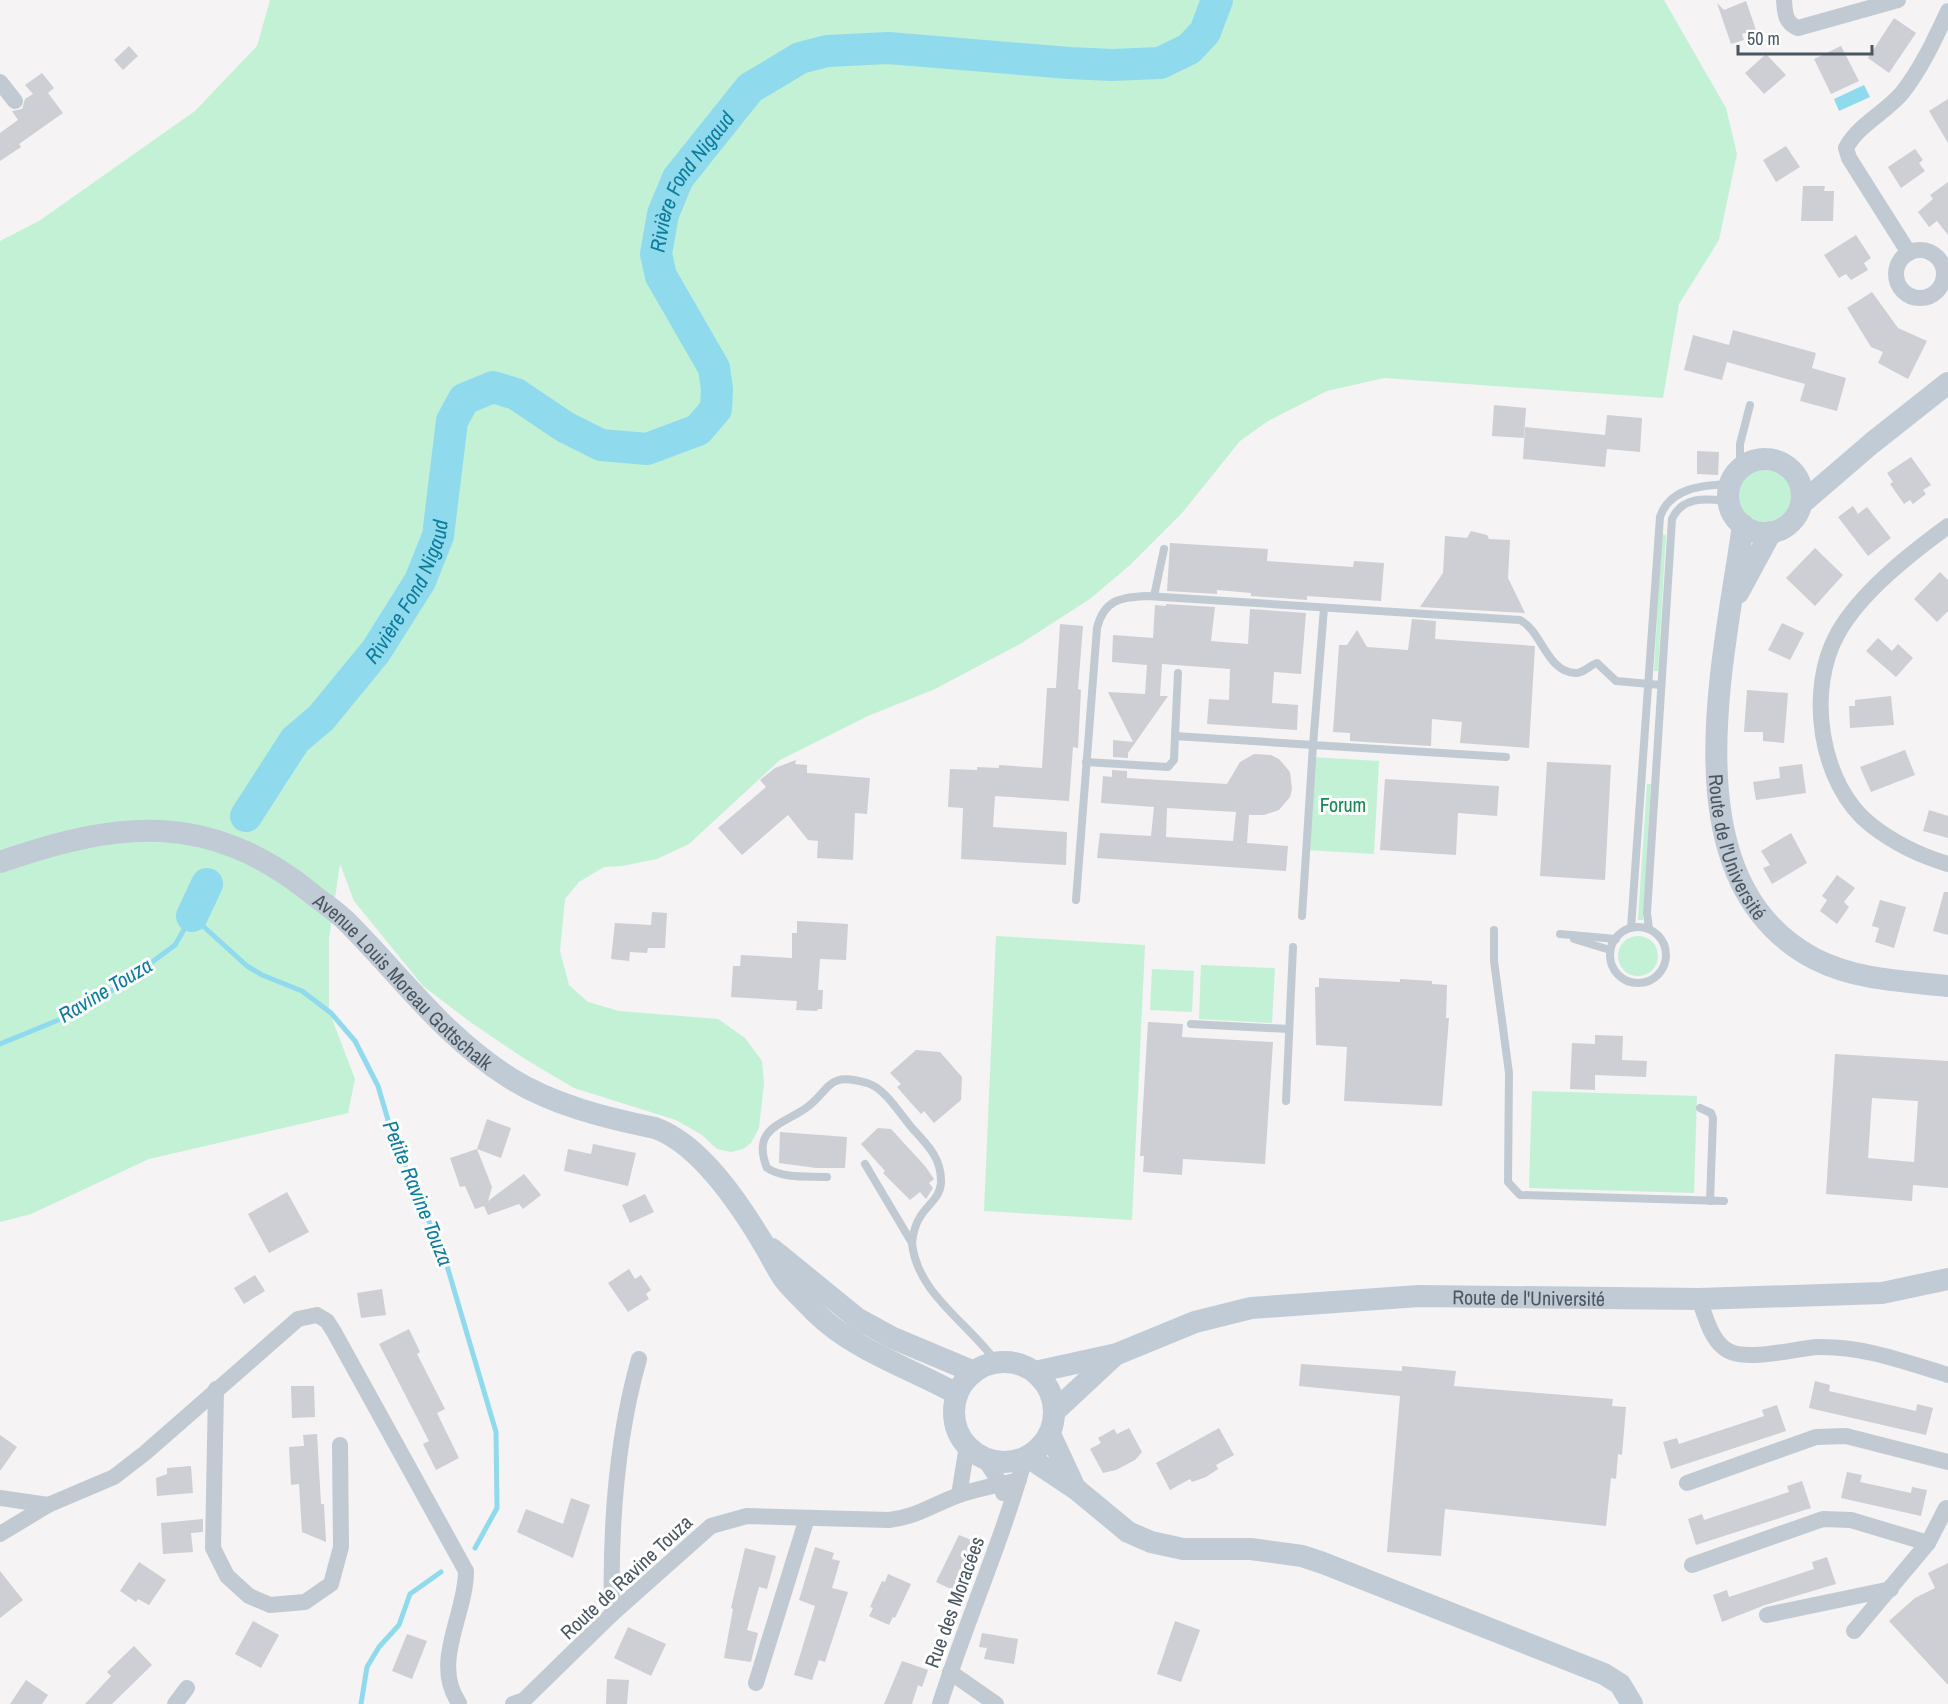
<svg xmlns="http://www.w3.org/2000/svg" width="1948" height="1704" viewBox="0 0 1948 1704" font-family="'Archivo Narrow',sans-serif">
<rect width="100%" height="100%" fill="#f5f3f3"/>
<g fill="#c3f1d5">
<path d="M270 0H1664L1726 108 1737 154 1719 240 1679 304 1663 398 1384 378 1327 391 1268 421 1240 441 1182 513 1130 565 1090 599 1020 644 935 689 868 716 780 760 689 844 657 859 622 866 604 867 579 882 565 899 560 951 569 985 588 1002 619 1011 718 1019 745 1038 762 1061 764 1083 759 1128 751 1143 743 1149 731 1152 717 1149 702 1135 676 1120 574 1088 525 1059 473 1024 423 986 354 901 340 864 329 938V1011L355 1079 348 1113 149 1159 31 1214 0 1222V241L39 221 195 111 257 46Z"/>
<circle cx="1765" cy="496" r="30"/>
<path d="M1662 534 1666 535 1658 671H1654Z"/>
<path d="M1311 757 1379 761 1374 854 1306 850Z"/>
<path d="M1647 784H1651L1643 920H1638Z"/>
<circle cx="1638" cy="956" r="20"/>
<path d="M996 936 1145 945 1132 1220 984 1211Z"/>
<path d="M1201 965 1275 968 1272 1023 1199 1019Z"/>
<path d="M1152 969 1194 971 1192 1012 1150 1010Z"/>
<path d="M1532 1091 1697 1096 1694 1193 1529 1188Z"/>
</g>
<path fill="#90daee" d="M1864 85 1870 97 1839 111 1834 99Z"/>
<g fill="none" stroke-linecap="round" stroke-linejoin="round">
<g stroke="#90daee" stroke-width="5">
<path d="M0 1044 61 1019 120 986 175 945 192 916 247 966 262 975 302 991 331 1013 355 1041 378 1086 393 1137 445 1259 496 1432 497 1508 475 1548"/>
<path d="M361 1704 367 1667 379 1647 399 1625 410 1594 441 1572"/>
</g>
<g stroke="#90daee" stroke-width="32">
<path id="s1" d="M246 816 295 740 321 718 376 651 420 581 438 536 452 421 464 399 493 387 516 394 565 427 601 445 647 449 698 430 716 409 717 389 714 368 661 276 656 254 663 214 678 178 750 88 800 58 827 51 888 48 1069 63 1112 65 1160 63 1189 49 1205 32 1217 0"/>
<path d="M192 916 207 884"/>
</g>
</g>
<g fill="#cdcfd5" fill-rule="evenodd">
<path d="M1746 1 1756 30 1742 34 1744 40 1731 44 1717 3 1724 10Z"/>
<path d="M1894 18 1916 33 1889 73 1868 58Z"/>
<path d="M129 46 138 56 123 70 114 60Z"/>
<path d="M1841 46 1859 81 1831 94 1814 59Z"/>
<path d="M1766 54 1786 75 1764 94 1745 73Z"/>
<path d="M42 73 54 88 48 93 63 113 19 144 21 147 0 161V133L18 120 12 111 22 109 25 99 33 94 25 85Z"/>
<path d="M1948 99V143L1929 111Z"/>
<path d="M1786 146 1800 167 1776 182 1763 160Z"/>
<path d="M1915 149 1923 160 1919 163 1925 171 1901 188 1888 167Z"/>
<path d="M1948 182V235L1937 221 1929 227 1918 212 1933 199 1930 195Z"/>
<path d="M1803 186H1825L1824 191H1834L1833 221H1801Z"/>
<path d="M1856 235 1871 258 1864 263 1868 270 1851 280 1846 274 1839 278 1824 255Z"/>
<path d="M1872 292 1898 328 1927 341 1908 379 1878 363 1883 352 1871 347 1847 308Z"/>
<path d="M1733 330 1816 353 1812 368 1846 378 1837 411 1800 401 1805 384 1727 362 1722 380 1684 370 1693 335 1729 345Z"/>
<path d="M1494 405 1526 408 1524 438 1492 436Z"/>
<path d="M1607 415 1642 418 1640 452 1607 449 1605 467 1523 459 1525 427 1605 435Z"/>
<path d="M1697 451 1719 452 1718 475 1697 474Z"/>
<path d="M1911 457 1931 485 1923 490 1926 494 1913 504 1910 500 1904 504 1890 484 1893 482 1887 473Z"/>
<path d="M1853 506 1858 514 1867 507 1891 538 1868 556 1838 517Z"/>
<path d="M1471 531 1487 535 1489 539 1510 540 1508 578 1525 613 1420 607 1443 573 1445 536 1467 538Z"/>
<path d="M1170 543 1268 549 1267 561 1353 567 1354 561 1384 563 1381 601 1307 596V600L1251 596V593L1217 590V594L1167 591Z"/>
<path d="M1815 548 1843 575 1815 606 1786 578Z"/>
<path d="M1940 572 1948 580V611L1937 622 1914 599Z"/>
<path d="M1166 604 1215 607 1211 641 1248 644 1250 609 1306 613 1301 674 1274 672 1272 703 1298 705 1297 730 1207 724 1209 699 1229 700 1230 669 1162 664 1160 696H1168L1128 753V758L1113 757V740L1133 742 1108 692 1145 694 1147 665 1112 662 1113 635 1153 638 1155 605 1166 606Z"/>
<path d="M1412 619 1436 621 1435 639 1535 646 1529 748 1460 743 1462 722 1432 719 1431 746 1350 741V733L1333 732 1339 645H1347L1357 630 1367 647 1408 650Z"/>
<path d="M1782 623 1804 633 1790 660 1768 650Z"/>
<path d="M1060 624 1083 626 1078 689 1081 690 1078 748 1073 747 1069 801 995 796 993 827 1067 832 1066 865 961 859 963 808 948 807 950 769 977 770V767L999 768V765L1042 768 1047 688H1056Z"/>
<path d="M1878 638 1892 651 1898 644 1913 658 1896 677 1866 651Z"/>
<path d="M1747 690 1788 693 1784 743 1763 741V732H1744Z"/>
<path d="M1891 696 1894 725 1850 728 1849 706H1855V700Z"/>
<path d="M1905 750 1915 775 1871 792 1860 767Z"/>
<path d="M1254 754 1271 755 1279 759 1290 772 1292 789 1290 797 1279 810 1264 815H1249L1247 843 1288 846 1286 871 1097 858 1100 833 1151 836 1154 807 1101 803 1103 776 1112 777V770L1127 771V778L1227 784 1240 762ZM1167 808 1236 812 1233 841 1166 837Z"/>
<path d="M796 760 795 764 807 765V773L870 778 867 814 855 813 853 860 817 858 818 841 808 840 788 815 742 855 718 828 766 787 760 780 775 768Z"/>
<path d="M1547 762 1611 765 1605 880 1540 876Z"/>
<path d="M1802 764 1806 793 1756 800 1753 782 1780 778 1779 767Z"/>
<path d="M1385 779 1499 786 1497 816 1458 813 1456 855 1380 850Z"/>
<path d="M1929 810 1948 816V838L1923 831Z"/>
<path d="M1791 833 1807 863 1772 884 1763 868 1770 865 1761 851Z"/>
<path d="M1837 875 1855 888 1844 902 1849 907 1837 924 1820 911 1827 900 1822 896Z"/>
<path d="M1944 892H1948V935L1933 931Z"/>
<path d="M1880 900 1906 907 1894 948 1875 942 1879 928 1872 926Z"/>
<path d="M652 912 667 913 665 948H648L647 953 630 952 629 961 611 959 615 923 651 925Z"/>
<path d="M797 921 848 924 846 960 820 959 818 990H823L822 1009H818L817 1011 796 1010 797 1001 731 997 733 966H740L741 955 792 958V933H797Z"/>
<path d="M1319 978 1400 982V979L1432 981V984L1447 985 1446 1018H1449L1442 1106 1344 1101 1347 1047 1316 1045 1315 987H1319Z"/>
<path d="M1148 1022 1183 1024 1182 1037 1273 1042 1265 1164 1183 1159 1182 1175 1143 1172 1144 1156H1140Z"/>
<path d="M1595 1035 1623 1036 1622 1060 1647 1061 1646 1077 1595 1075V1090L1570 1089 1572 1043 1595 1044Z"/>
<path d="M916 1050 940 1052 962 1077 961 1100 934 1123 924 1111 921 1114 911 1103 897 1087 901 1084 890 1073Z"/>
<path d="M1835 1054 1948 1061V1188L1913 1185 1912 1201 1826 1194ZM1872 1098 1918 1101 1914 1162 1868 1158Z"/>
<path d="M487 1119 511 1128 501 1158 477 1149 492 1187 488 1201 524 1174 541 1195 523 1209 519 1204 488 1215 484 1206 475 1209 465 1186 460 1187 450 1158 477 1149Z"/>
<path d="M878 1128 891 1129 925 1166 934 1179 929 1183 933 1188 926 1199 920 1192 910 1200 883 1173 885 1171 861 1144Z"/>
<path d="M780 1132 847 1137 845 1168H816L779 1163Z"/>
<path d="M593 1144 636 1153 628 1186 564 1171 568 1149 591 1154Z"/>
<path d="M287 1192 309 1232 269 1253 248 1214Z"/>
<path d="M645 1194 654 1212 630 1223 622 1205Z"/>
<path d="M629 1269 635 1279 641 1275 651 1290 646 1294 649 1299 628 1312 608 1283Z"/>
<path d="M255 1275 265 1291 244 1304 234 1288Z"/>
<path d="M382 1289 386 1315 361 1318 357 1293Z"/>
<path d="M409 1329 420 1352 417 1354 445 1409 437 1413 459 1458 436 1470 423 1444 429 1441 379 1344Z"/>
<path d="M1301 1364 1402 1371V1366L1456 1371 1454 1386 1613 1399 1612 1406 1626 1407 1622 1455 1618 1454 1616 1479 1611 1478 1606 1526 1445 1509 1441 1556 1387 1552 1400 1396 1299 1386Z"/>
<path d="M1815 1381 1830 1385 1829 1391 1916 1411 1917 1404 1933 1408 1926 1435 1809 1408Z"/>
<path d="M291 1386H314L315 1417 292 1418Z"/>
<path d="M1777 1405 1786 1431 1671 1469 1663 1442 1677 1438 1679 1444 1764 1416 1762 1410Z"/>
<path d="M1129 1428 1142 1452 1135 1460 1116 1470 1103 1473 1090 1449 1101 1443 1098 1438 1114 1429 1117 1434Z"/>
<path d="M1219 1428 1234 1455 1216 1465 1218 1469 1206 1477 1192 1482 1190 1479 1170 1490 1156 1463Z"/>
<path d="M317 1434 321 1504H324L326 1542 302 1532 299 1484 291 1485 289 1447 304 1446 303 1435Z"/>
<path d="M0 1435 17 1447 0 1471Z"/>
<path d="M191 1466 193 1493 157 1496 156 1478 167 1474V1468Z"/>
<path d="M1847 1472 1862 1475 1860 1482 1911 1493 1912 1487 1927 1490 1921 1516 1841 1498Z"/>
<path d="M1802 1481 1811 1508 1696 1545 1688 1519 1702 1514 1704 1520 1789 1492 1787 1486Z"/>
<path d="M571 1498 590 1505 573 1558 517 1532 526 1509 563 1524Z"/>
<path d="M203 1519V1532L191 1533 193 1552 163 1554 161 1523Z"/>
<path d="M959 1535 974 1541 953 1590 936 1582Z"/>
<path d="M815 1547 834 1553 832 1559 840 1561 832 1588 848 1592 825 1662 819 1660 812 1680 794 1675 815 1606 799 1600Z"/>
<path d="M745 1548 776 1556 767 1589 759 1587 747 1630 758 1633 751 1662 724 1658 733 1609 731 1608Z"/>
<path d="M1827 1557 1836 1584 1765 1605 1722 1622 1713 1595 1727 1590 1729 1597 1814 1569 1812 1562Z"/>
<path d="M139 1562 166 1580 149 1605 138 1599 136 1602 120 1591Z"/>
<path d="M1948 1563V1685L1889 1621 1915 1598 1935 1588 1928 1573Z"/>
<path d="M0 1571 23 1600 0 1618Z"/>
<path d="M888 1574 911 1584 895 1618 893 1617 889 1625 869 1616 873 1608 870 1607 882 1581 885 1582Z"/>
<path d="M253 1621 279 1635 261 1668 235 1654Z"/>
<path d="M1175 1621 1200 1630 1181 1682 1157 1674Z"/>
<path d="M628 1627 666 1644 651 1676 614 1658Z"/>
<path d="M982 1633 1018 1639 1014 1664 984 1659 987 1648 979 1647Z"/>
<path d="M407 1634 427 1641 412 1679 392 1671Z"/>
<path d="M134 1646 152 1665 112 1704H85L111 1676 107 1672Z"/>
<path d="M902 1661 928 1670 922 1687 918 1685 912 1704H884Z"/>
<path d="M607 1679 629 1680 627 1704H606Z"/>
<path d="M26 1680 48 1695 42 1704H10Z"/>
</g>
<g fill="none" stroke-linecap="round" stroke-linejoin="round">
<g stroke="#c1cad2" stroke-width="8">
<path d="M1740 470V444L1750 405"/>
<path d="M1154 596 1164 549"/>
<path d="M1324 608 1313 745 1506 757"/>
<path d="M1175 736 1178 673"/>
<path d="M1086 762 1168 767 1174 760 1175 736 1313 745 1302 916"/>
<path d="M1076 900 1097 628C1104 600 1120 597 1147 596L1520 620C1542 631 1547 673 1576 673 1584 673 1590 665 1597 663L1616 681 1661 685"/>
<circle cx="1638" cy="955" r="28"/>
<path d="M1631 928 1660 517C1670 487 1704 485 1731 484"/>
<path d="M1649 929 1647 913 1672 519C1683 495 1707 499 1729 501"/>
<path d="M1494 930V961L1509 1073 1508 1182 1520 1195 1724 1201"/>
<path d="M1560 934 1616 939"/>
<path d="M1574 939 1610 950"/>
<path d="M1191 1024 1289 1029"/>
<path d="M1286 1101 1293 947"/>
<path d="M1700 1108 1711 1113 1713 1118 1710 1201"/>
<path d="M865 1164 912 1243C917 1294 969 1323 997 1363"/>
<path d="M827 1177C807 1176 784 1179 767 1168 751 1128 782 1125 806 1108 831 1090 826 1071 867 1083 885 1088 900 1114 912 1128 928 1145 942 1159 941 1183 940 1198 927 1205 920 1217 915 1225 913 1233 912 1243"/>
</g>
<g stroke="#c1cad2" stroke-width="16">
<path d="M1784 0C1785 13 1785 23 1798 28L1898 0"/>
<path d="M0 82 15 101"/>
<circle cx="1920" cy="274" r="24"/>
<path d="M1909 253 1849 158 1846 148C1858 125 1885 113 1902 93 1921 69 1935 39 1948 11"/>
<path d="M1948 526C1910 554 1861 592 1838 633 1806 689 1819 784 1871 825 1894 843 1921 856 1948 864"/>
<path d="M1699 1299C1705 1315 1710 1337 1724 1348 1743 1364 1795 1348 1818 1347 1864 1346 1905 1362 1948 1375"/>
<path d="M216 1389 213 1548 227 1576 249 1596 270 1605 305 1602 331 1584 341 1547 340 1445"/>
<path d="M985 1460 1001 1484 1003 1493"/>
<path d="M1687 1483 1816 1437 1846 1436 1948 1462"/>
<path d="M959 1495 967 1446"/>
<path d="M0 1498 48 1505"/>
<path d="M0 1534 48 1505 114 1477 145 1453 298 1319 317 1315 327 1321 334 1332 466 1571C466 1615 431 1663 459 1703"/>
<path d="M1692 1565 1823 1519 1851 1520 1928 1543"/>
<path d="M612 1614C610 1529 616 1440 639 1359"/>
<path d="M1767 1615 1891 1589"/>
<path d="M1854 1631 1928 1543 1946 1508"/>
<path d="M950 1672 996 1704"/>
<path d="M756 1683 807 1518"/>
<path d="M175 1704 187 1688"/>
<path d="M513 1704 524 1700 612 1614 711 1526 747 1516 889 1520C919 1516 932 1505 959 1495 978 1488 999 1485 1019 1480"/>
<path d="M940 1704C966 1621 1002 1542 1025 1458"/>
</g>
<g stroke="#c1cbd6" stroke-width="22">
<circle cx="1765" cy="496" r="37"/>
<path d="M1801 504 1872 443 1948 383"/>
<path id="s2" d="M1743 525C1725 657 1666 881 1815 959 1856 980 1903 981 1948 986"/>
<path d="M1738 593 1771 532"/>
<path id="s3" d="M0 862C119 821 207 810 311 893 323 903 336 911 347 922 402 977 442 1035 510 1078 553 1105 606 1118 655 1128 700 1144 739 1203 763 1243 770 1254 776 1268 784 1279 792 1290 805 1301 815 1312 853 1350 910 1368 957 1394"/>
<path d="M772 1249 858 1319 893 1338 974 1372"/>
<circle cx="1004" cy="1412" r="50"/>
<path id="s4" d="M1035 1372 1117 1354 1195 1322 1251 1308 1419 1296 1699 1299 1882 1293 1948 1279"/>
<path d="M1055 1411 1115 1355"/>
<path d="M1050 1434 1075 1488"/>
<path d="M1028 1457 1076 1489 1128 1532 1151 1542 1183 1549H1251L1302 1556 1323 1563 1604 1674 1620 1684 1632 1704"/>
</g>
</g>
<g text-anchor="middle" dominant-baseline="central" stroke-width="6" stroke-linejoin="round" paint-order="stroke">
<g font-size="20" fill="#17864f" stroke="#fff">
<text x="1343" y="804">Forum</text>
</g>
<g font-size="20" fill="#4a5661" stroke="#fff">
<text stroke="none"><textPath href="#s2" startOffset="327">Route de l'Université</textPath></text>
<text stroke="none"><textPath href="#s3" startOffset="458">Avenue Louis Moreau Gottschalk</textPath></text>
<text stroke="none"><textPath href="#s4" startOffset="504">Route de l'Université</textPath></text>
<text transform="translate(626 1577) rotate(-43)">Route de Ravine Touza</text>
<text transform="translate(954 1602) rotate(-70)">Rue des Moracées</text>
</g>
<g font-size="21" font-style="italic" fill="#0c7c9b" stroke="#fff">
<text stroke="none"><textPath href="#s1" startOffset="1018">Rivière Fond Nigaud</textPath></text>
<text stroke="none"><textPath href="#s1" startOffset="279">Rivière Fond Nigaud</textPath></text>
<text transform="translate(105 990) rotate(-31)">Ravine Touza</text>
<text transform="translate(418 1193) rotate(68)">Petite Ravine Touza</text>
</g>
</g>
<path d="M1738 45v9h134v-9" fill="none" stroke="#4a5661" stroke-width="3"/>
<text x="1747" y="45" font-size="18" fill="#4a5661" stroke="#ffffff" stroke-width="4.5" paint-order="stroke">50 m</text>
</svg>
